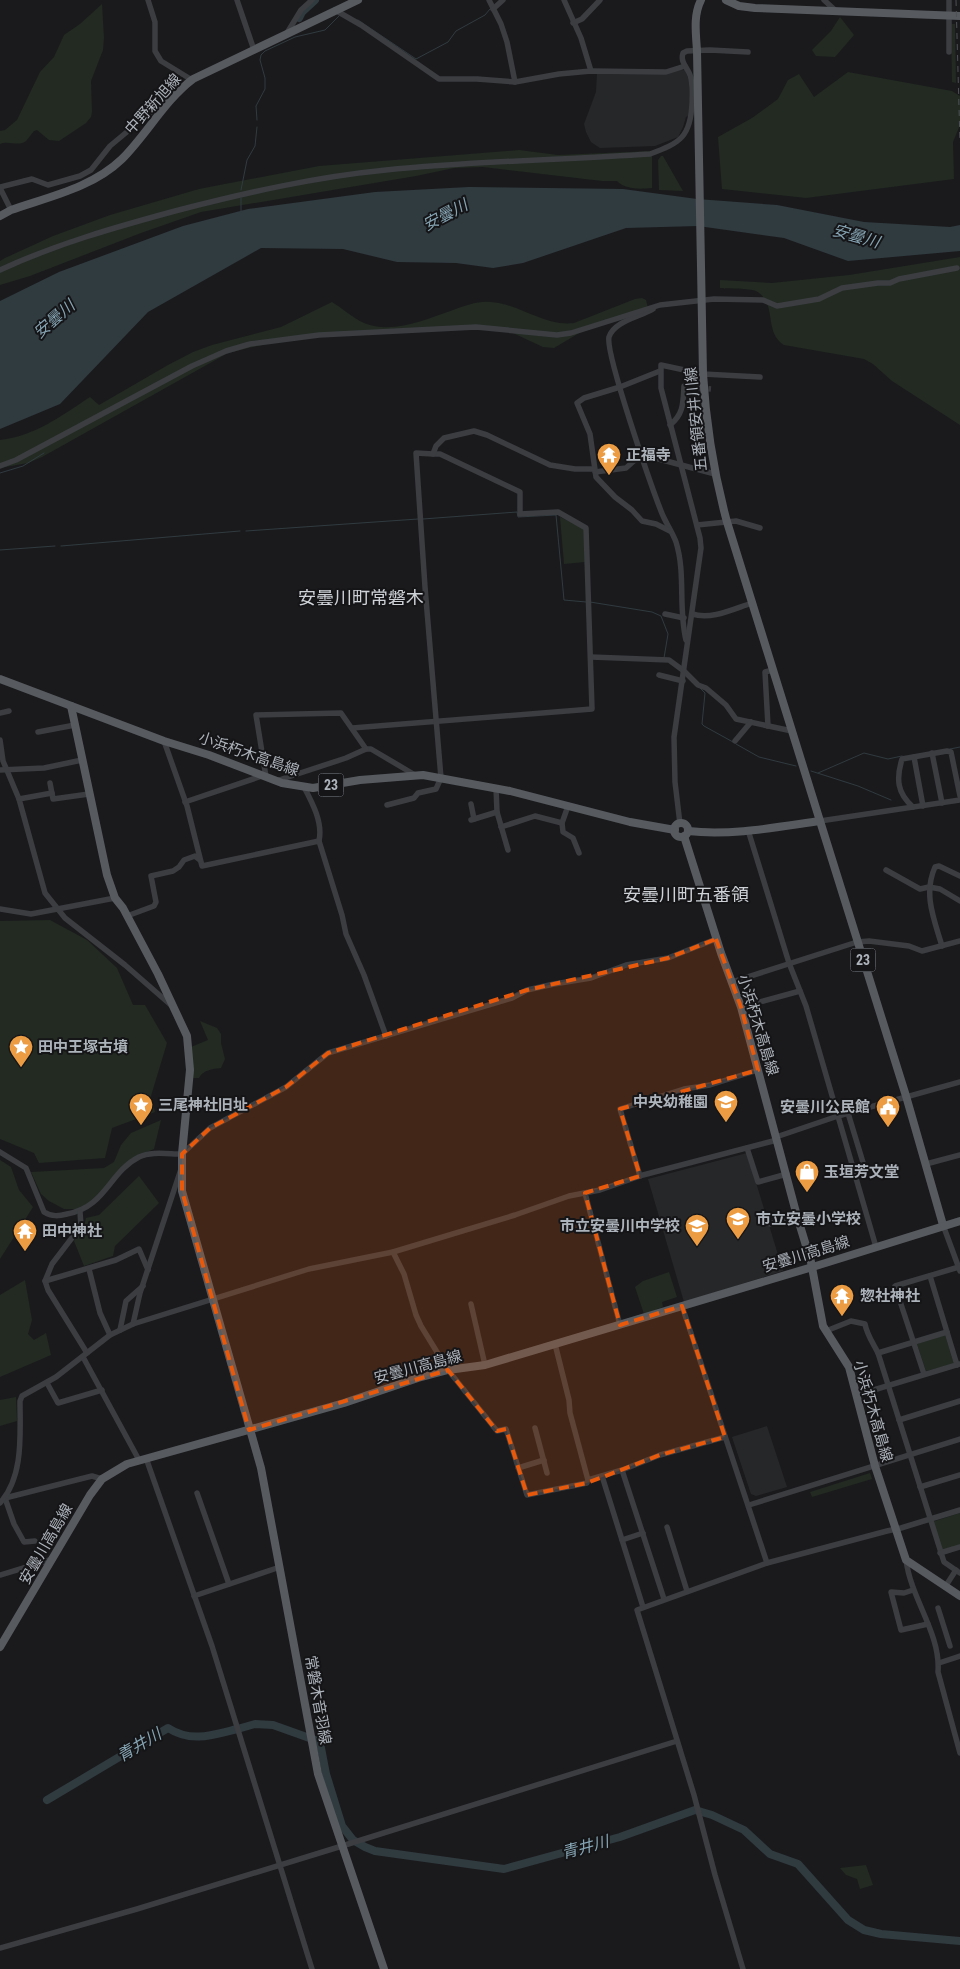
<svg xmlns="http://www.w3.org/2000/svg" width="960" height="1969" viewBox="0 0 960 1969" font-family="'Roboto Condensed','Noto Sans JP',sans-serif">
<rect width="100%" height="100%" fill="#1a1a1c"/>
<g fill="#262729">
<path d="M685 70 689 81V115L686 117 683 127 678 137 655 146 600 148 591 142 586 132 584 124 596 92 597 72Z"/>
<path d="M747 1153 783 1271 684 1302 648 1179Z"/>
<path d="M767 1426 787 1487 756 1496 751 1494 732 1437Z"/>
</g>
<g fill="#222a22">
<path d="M102 4 104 38 103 50 91 81 92 112 91 117 86 123 59 141 49 140 37 130 34 131C31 134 29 138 26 141 19 147 8 140 0 144V131L5 130 17 120 40 72 54 57 64 35 80 24Z"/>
<path d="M840 17 854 35 835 57 816 56 812 50 831 31Z"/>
<path d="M951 24H955L956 83 952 82Z"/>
<path d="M848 72 952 91 960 96V125L953 142 954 179 806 198 722 189 718 137 752 118 778 99 788 80 799 74 814 97Z"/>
<path d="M519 150 558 155 652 151V188C641 189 625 190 617 181H602L483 167 454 168 416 176 201 212 141 233 30 276 0 285V261L5 258 53 236 110 215 199 189 319 166Z"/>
<path d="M661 156H663L683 191 659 190 658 160Z"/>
<path d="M960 257V425L892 381 873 364 864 359 784 345C763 332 778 303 756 291 749 288 728 289 720 288V280L772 283 849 275Z"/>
<path d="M642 298 646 300 648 308 581 332 554 348 543 347 504 329 492 328C404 331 314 330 228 353L42 457 28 463 0 468V440C35 436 61 416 90 397L99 405 168 365 193 352 212 345 281 327 332 302C342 308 353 318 364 323 393 335 426 319 453 310 465 306 477 301 490 302 519 303 544 327 574 323L635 299Z"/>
<path d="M560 517 584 529 585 562 564 564Z"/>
<path d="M50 920 87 940 117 968 133 1005H145L167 1043 151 1096 155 1112 112 1128 105 1158 39 1163 34 1153 0 1139V921Z"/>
<path d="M200 1021 217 1028 221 1034V1043L225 1059 221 1068C212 1069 203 1070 199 1078H192L191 1047 208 1040Z"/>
<path d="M161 1120 154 1149 132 1158 85 1209H64L49 1201 41 1194 31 1172 104 1168 114 1162 121 1145 131 1133Z"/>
<path d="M0 1160 11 1167 19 1190 33 1207 0 1259Z"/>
<path d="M139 1176 159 1203 115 1246 113 1256 84 1266 74 1241 84 1227 86 1218 99 1215Z"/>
<path d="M669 1272 677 1297 662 1302 663 1307 644 1314 635 1287 643 1281Z"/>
<path d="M25 1280 32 1320 28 1334 34 1340 46 1333 51 1355 0 1377V1295Z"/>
<path d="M945 1335 954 1364 926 1371 917 1344Z"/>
<path d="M16 1397 17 1421 0 1426V1400Z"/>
<path d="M870 1473 872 1479 812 1497 810 1492Z"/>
<path d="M960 1513V1545L942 1551 932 1522Z"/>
<path d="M866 1865 873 1885 860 1889 857 1879 846 1875 840 1868Z"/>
</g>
<path fill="#303b40" d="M469 187 623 189 697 199 777 205 864 222 950 227 960 225V251L848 261 784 238 698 226 626 228 523 263 493 268 456 263 397 262 343 249 261 248 148 312 60 404 0 429V301L59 272 183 226 248 209 375 192Z"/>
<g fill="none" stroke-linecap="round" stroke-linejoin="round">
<g stroke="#303b40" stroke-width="1">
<path d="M358 20 416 59 448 42 456 31 485 15 490 9"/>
<path d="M257 120 256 106 265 89V78L260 60 261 55 265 51 295 37 325 30 339 16"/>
<path d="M241 190 247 160 255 146 257 127"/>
<path d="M241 212V198"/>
<path d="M0 473 23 466 44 453"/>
<path d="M423 519 517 512 518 517 556 515 564 600 586 602"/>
<path d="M246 531 418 519"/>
<path d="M61 546 240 531"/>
<path d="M0 550 55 546"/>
<path d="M590 602 652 612 661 616 668 634 664 658"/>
<path d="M700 688 705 693 702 724 704 726 733 742"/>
<path d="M736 744 759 757 796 766"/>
<path d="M950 749 960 747"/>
<path d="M811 771 858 786 891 800"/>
<path d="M818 773 864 753 888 759 902 756"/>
</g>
<g stroke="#303b40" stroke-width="8">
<path d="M299 18 302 12 315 0"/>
<path d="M241 1728 255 1724 273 1725 315 1740 321 1748 326 1774 342 1826 353 1840 365 1847 375 1851 504 1869 620 1837 695 1810 712 1815 744 1830 770 1854 798 1864 848 1920 864 1930 881 1934 960 1941"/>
<path d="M47 1800 168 1728C191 1743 213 1735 237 1729"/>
</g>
<path stroke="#37393c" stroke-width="5.5" stroke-dasharray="5.5 3" stroke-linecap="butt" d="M700 388 711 389"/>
<g stroke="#3b3d41" stroke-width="5.5">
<path d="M148 0 155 22V51L161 61 192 80"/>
<path d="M237 0 254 50"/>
<path d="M489 0 501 24 507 42 515 82"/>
<path d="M564 0 581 38 591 71"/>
<path d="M824 0 836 11"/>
<path d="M949 0V52"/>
<path d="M493 9 503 0"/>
<path d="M335 10 361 25 439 79H477L515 82 559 74 591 71 666 72 685 66"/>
<path d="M573 23 582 19 600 0"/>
<path d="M287 33 301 10 312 0"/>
<path d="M0 187 32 179 48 185 80 176 91 170 110 146 176 91"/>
<path d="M0 188 11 210"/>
<path d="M0 270C56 244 116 227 175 211 245 193 314 177 386 170 473 161 562 160 650 154 680 143 691 137 692 102 692 93 693 83 690 75 687 67 680 62 683 53L687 51 710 50 748 52"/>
<path d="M653 309C640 317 614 321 609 337 605 353 652 488 661 511 665 522 672 531 676 542 686 574 678 608 686 640"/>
<path d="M660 371 620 387 584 398 577 403 590 434 596 477 615 497 632 510 642 521 656 524 670 531"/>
<path d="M670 425C684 414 683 402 684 386L698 388"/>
<path d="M0 466 16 460 192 366 226 351 250 344 319 335 476 327 557 335 571 333 660 305 714 299 763 300 777 306 819 299 842 288 878 283H890L899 279 957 268"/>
<path d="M595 472 626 468 635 460 655 458 715 474"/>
<path d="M697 525 736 521 760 528"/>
<path d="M665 614 684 618"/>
<path d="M692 614C712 620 733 609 752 603"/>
<path d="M591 657 669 660 684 671 698 685 706 688 726 705 736 719 792 731"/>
<path d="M659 675 683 681"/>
<path d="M0 713 9 711"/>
<path d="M768 726 765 672 773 670"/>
<path d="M352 728 592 709 586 528 558 512 520 514V492L440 454H433"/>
<path d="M38 732 75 725"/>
<path d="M0 740 3 761 19 799 45 893 65 918 125 965 172 1006"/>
<path d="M164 741 187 806 202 866 319 841"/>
<path d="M735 741 751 722"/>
<path d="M932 753 942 803"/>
<path d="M914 757 923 806"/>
<path d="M0 770 44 768 82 760"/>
<path d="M266 777 256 715 341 713 366 749H371L415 775"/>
<path d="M276 781 346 758 366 749"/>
<path d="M50 783 53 799 89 794"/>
<path d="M304 787C313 804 323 823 319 841L342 915 346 934 364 975 386 1036"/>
<path d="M496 788 497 812 508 850"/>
<path d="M19 799 52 793"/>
<path d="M185 802 262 776"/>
<path d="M471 804 474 819"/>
<path d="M387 805 414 798 418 793 436 789 441 778 425 587 416 453 433 454 436 446 444 438 474 431 487 435 550 465 575 469H594"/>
<path d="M568 806 562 823 563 832 573 838 579 853"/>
<path d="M913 807C897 793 896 779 902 759L947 751 951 752 960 796"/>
<path d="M471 820 497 812"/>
<path d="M820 821 960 800"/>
<path d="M680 824 675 782 674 737 701 548 700 538 661 388V365L703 374 760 377"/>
<path d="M501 827 535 816 562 823"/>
<path d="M748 830 789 963 806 1006 876 1247"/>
<path d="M886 870 920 889 929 887 940 889 960 901"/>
<path d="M0 909 31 914 115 898"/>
<path d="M127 916 154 906 156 902 151 876 173 871 179 867 184 860 195 856 200 860"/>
<path d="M942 946C934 919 923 894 935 867L939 866 960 876"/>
<path d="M732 982 857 942 869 941 909 946 922 951 960 941"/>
<path d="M741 1007 800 991"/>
<path d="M848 1113 865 1169"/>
<path d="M776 1137 838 1116 960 1082"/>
<path d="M747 1148 758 1182 787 1174"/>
<path d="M0 1152 26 1168 44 1212C52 1217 59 1216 67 1214 106 1207 109 1172 139 1157 151 1151 168 1154 182 1154L210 1128 286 1087 328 1053 512 998 527 990 554 984 591 978 626 965 668 958 716 939"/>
<path d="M926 1164 960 1155"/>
<path d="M640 1176 620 1109 684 1089 710 1085 758 1070"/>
<path d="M585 1193 620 1325"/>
<path d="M80 1212 81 1226 52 1264 45 1281 48 1290 87 1353"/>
<path d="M770 1224 797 1216"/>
<path d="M943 1225 960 1271"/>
<path d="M393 1252 404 1274 416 1315 421 1326 448 1370 497 1431 506 1429 527 1495 587 1483 588 1480 622 1470 664 1599"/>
<path d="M89 1269 100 1313 110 1335"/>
<path d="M930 1276 957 1365"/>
<path d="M45 1281 116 1260 139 1249 148 1270"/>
<path d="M471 1304 485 1365"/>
<path d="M682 1306 767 1563"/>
<path d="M133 1324 140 1293 181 1169"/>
<path d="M120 1330 126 1301 143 1286"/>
<path d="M826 1331 851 1321 865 1324C867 1335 873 1343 878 1353"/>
<path d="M947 1332 878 1353 944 1562 960 1573"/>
<path d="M555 1344 569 1400 570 1413 588 1480"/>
<path d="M83 1357 139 1460"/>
<path d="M924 1374 895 1286 959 1267"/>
<path d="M47 1383 58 1403 102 1390"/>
<path d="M857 1395 960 1364"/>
<path d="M899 1420 960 1401"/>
<path d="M535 1428 547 1473"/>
<path d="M146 1458 212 1646 312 1969"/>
<path d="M518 1468 544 1460"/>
<path d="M622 1470 660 1455 725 1437"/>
<path d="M602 1476 643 1607"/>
<path d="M920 1487 960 1475"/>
<path d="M197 1493 229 1584"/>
<path d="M5 1498 92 1476 102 1479"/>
<path d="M5 1498 14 1524 24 1542 35 1541"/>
<path d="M0 1503C24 1476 20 1434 20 1401L22 1396 56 1377 110 1335 133 1324 309 1269 393 1252 515 1215 569 1196 600 1190 643 1175 777 1140"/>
<path d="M749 1505 960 1439"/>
<path d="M667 1527 687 1591"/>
<path d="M622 1540 643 1533"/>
<path d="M940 1553 960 1547"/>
<path d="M906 1560C911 1599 941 1634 938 1672L960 1753"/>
<path d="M0 1575 53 1559"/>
<path d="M945 1587 956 1570"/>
<path d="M913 1590 904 1593 891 1592 901 1630 928 1624"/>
<path d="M194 1596 280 1567"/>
<path d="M938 1608 950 1646"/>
<path d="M939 1663 960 1656"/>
<path d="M0 1948 137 1909 342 1846 677 1741"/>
<path d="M743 1969 715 1875 694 1795 637 1610 767 1563 887 1531 901 1528 960 1510"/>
</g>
<g stroke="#575b60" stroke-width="8">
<path d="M701 0C693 16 696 33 697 51L703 374C706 425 714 474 727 522L820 821"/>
<path d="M726 0 739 6 755 8 960 16"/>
<path d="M0 216 11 210C48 197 92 188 122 159 147 134 165 100 193 79L358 0"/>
<path d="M0 679 164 741 209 755 282 783 313 788 360 780 423 775 510 791 630 822 675 830"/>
<path d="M71 706 107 875 115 898 123 908 158 974 187 1036 190 1070 182 1154V1191L261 1468 318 1774 384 1969"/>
<circle cx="681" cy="830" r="7"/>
<path d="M688 831C731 836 777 827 820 821L906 1096 943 1225"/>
<path d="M684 836 721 953 741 1007 797 1216 811 1262 823 1326 849 1367 875 1466 906 1560 960 1596"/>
<path d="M0 1647 90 1495 102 1479 127 1464 344 1403 418 1378 448 1370 485 1365 819 1265 960 1221"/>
</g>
<path stroke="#4e5156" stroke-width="1" stroke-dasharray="6 5" stroke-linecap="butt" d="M956 0 960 143"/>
</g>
<path fill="#e8590c" fill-opacity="0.2" stroke="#e8590c" stroke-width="4" stroke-dasharray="10 6" stroke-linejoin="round" d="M716 939 741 1007 758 1070 620 1109 640 1176 585 1193 620 1325 682 1306 725 1437 660 1455 587 1483 527 1495 506 1429 497 1431 448 1370 249 1430 182 1191V1154L210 1128 286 1087 328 1053 527 990 668 958Z"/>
<defs>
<symbol id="temple-pin" viewBox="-11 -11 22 30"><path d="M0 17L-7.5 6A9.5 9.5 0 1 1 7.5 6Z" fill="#ec9c43" stroke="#151517"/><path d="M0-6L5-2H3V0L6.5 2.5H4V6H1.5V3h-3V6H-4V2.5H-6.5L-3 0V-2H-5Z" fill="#fff"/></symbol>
<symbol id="sight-pin" viewBox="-11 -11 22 30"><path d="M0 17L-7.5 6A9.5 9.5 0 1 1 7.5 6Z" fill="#ec9c43" stroke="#151517"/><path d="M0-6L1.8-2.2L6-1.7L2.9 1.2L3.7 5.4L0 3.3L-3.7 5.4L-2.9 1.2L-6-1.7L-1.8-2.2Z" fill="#fff"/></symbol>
<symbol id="school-pin" viewBox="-11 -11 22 30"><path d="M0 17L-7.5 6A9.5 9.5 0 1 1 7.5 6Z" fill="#ec9c43" stroke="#151517"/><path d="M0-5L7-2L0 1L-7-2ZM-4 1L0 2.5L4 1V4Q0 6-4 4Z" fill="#fff"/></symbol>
<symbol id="civic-pin" viewBox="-11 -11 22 30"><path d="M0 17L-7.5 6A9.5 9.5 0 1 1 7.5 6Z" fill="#ec9c43" stroke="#151517"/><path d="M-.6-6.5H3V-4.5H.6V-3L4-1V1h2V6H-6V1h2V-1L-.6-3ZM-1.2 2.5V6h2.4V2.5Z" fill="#fff"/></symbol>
<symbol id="shop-pin" viewBox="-11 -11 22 30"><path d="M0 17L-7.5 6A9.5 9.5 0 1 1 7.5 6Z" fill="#ec9c43" stroke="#151517"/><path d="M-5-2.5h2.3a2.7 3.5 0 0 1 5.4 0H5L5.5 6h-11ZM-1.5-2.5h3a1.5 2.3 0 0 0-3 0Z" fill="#fff"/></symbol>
</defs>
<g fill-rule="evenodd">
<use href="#temple-pin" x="595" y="441" width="28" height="38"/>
<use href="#sight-pin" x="7" y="1033" width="28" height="38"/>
<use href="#school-pin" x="712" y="1088" width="28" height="38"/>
<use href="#sight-pin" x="127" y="1091" width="28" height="38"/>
<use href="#civic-pin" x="874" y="1093" width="28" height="38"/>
<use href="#shop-pin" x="793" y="1158" width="28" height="38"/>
<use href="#school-pin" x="724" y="1205" width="28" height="38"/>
<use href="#school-pin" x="683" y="1212" width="28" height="38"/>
<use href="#temple-pin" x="11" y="1217" width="28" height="38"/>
<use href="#temple-pin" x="828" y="1282" width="28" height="38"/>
</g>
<g text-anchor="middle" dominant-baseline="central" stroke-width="4" stroke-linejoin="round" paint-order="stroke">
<g fill="#151517" stroke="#7f848a" stroke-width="1">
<rect x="318.5" y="773.5" width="25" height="23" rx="4"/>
<rect x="850.5" y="948.5" width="25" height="23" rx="4"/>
</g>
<g font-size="14" font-weight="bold" fill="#adb3bb">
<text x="331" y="785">23</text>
<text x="863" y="960">23</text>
</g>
<g font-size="15" fill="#adb3bb" stroke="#151517">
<text transform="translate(153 104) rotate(-48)">中野新旭線</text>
<text transform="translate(696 419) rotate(-96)">五番領安井川線</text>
<text transform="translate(249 754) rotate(19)">小浜朽木高島線</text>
<text transform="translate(758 1025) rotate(73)">小浜朽木高島線</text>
<text transform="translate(806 1254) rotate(-17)">安曇川高島線</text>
<text transform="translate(418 1367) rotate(-15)">安曇川高島線</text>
<text transform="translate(873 1411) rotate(74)">小浜朽木高島線</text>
<text transform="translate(46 1544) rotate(-60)">安曇川高島線</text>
<text transform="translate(318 1700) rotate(80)">常磐木音羽線</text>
</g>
<g font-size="15" font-weight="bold" fill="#adb3bb" stroke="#151517" text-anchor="start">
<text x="626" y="455">正福寺</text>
<text x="38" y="1047">田中王塚古墳</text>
<text x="708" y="1102" text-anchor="end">中央幼稚園</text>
<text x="158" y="1105">三尾神社旧址</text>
<text x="870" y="1107" text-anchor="end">安曇川公民館</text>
<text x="824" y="1172">玉垣芳文堂</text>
<text x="756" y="1219">市立安曇小学校</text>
<text x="680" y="1226" text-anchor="end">市立安曇川中学校</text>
<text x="42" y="1231">田中神社</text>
<text x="860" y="1296">惣社神社</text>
</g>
<g font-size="16" font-style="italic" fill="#86a5b4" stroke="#151517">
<text transform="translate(445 215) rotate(-28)">安曇川</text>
<text transform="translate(856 236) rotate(16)">安曇川</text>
<text transform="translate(54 319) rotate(-41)">安曇川</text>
<text transform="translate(139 1745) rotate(-31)">青井川</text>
<text transform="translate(585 1847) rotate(-15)">青井川</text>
</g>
<g font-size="18" fill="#ced2d7" stroke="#151517">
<text x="361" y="597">安曇川町常磐木</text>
<text x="686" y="894">安曇川町五番領</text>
</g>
</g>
</svg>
